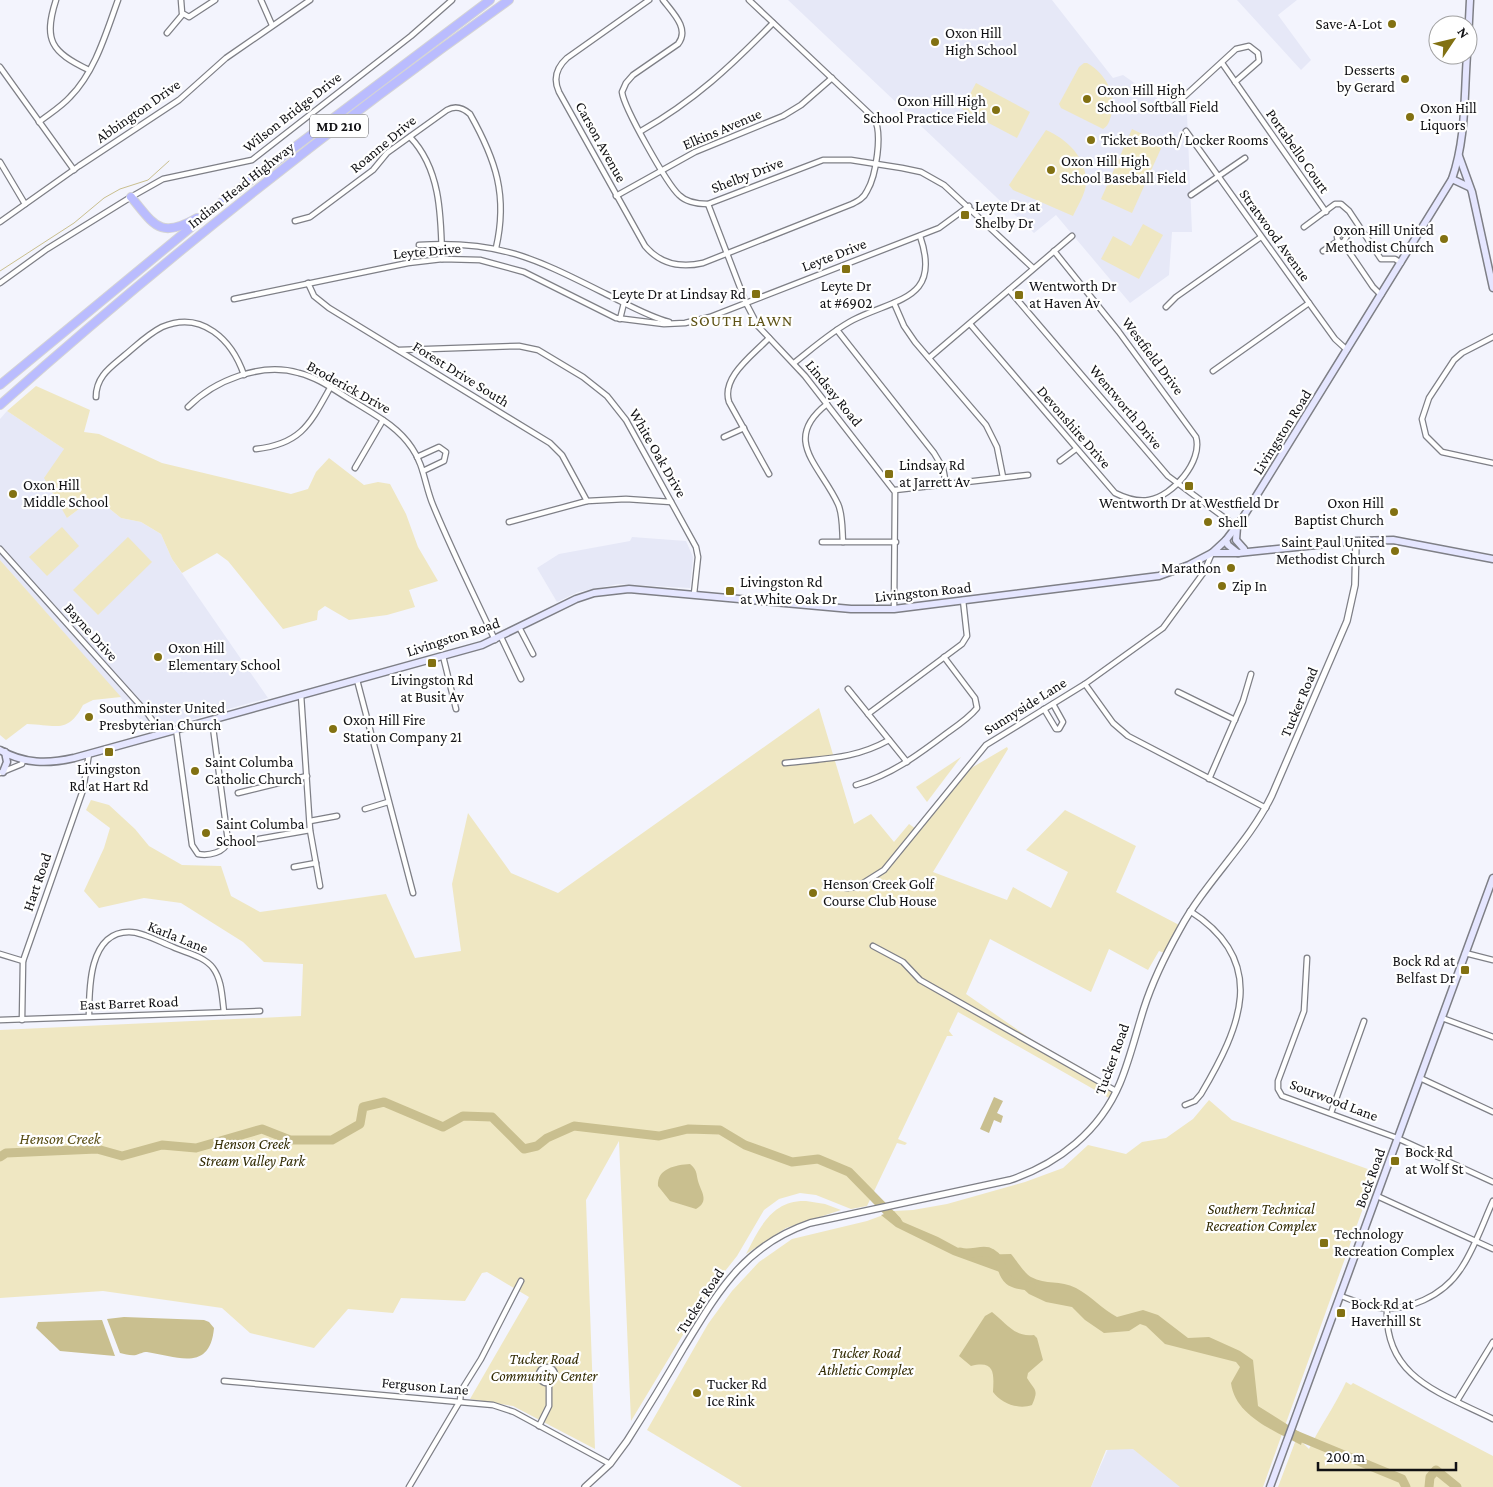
<svg xmlns="http://www.w3.org/2000/svg" width="1493" height="1487" viewBox="0 0 1493 1487" font-family="'Crimson Pro',serif">
<rect width="100%" height="100%" fill="#f3f4fd"/>
<g fill="#e6e8f7">
<path d="M788 0H1052L1113 78 1123 75 1182 116 1187 114 1192 232H1172L1169 275 1130 303 1056 215 1034 233Z"/>
<path d="M1237 0H1297L1278 15 1311 60 1301 70Z"/>
<path d="M7 411 64 449 67 518 95 497 121 518 141 522 161 534 172 559 268 698 150 731 0 560V419Z"/>
<path d="M632 537 686 541 693 557 690 588 618 584 578 592 557 602 537 568 559 554 630 541Z"/>
<path d="M1108 1449H1134L1181 1487H1091Z"/>
</g>
<g fill="#efe7c2">
<path d="M1084 63H1087C1105 73 1118 95 1111 116 1109 122 1108 126 1103 129L1061 108 1059 104 1079 67Z"/>
<path d="M976 83 1030 112 1017 138 962 109Z"/>
<path d="M1132 129 1163 144 1132 213 1101 199Z"/>
<path d="M1046 130C1067 139 1087 158 1086 183 1086 193 1077 207 1073 216L1013 190 1009 185Z"/>
<path d="M1143 224 1163 235 1139 279 1101 259 1113 236 1131 246Z"/>
<path d="M36 386 90 410 84 432 99 434 162 463 291 494 308 489 316 472 329 458 364 485 378 482 390 484 406 514 418 547 438 581 409 590 415 607 387 615 349 620 325 606 318 611 317 620 283 629 228 561 217 553 182 573 172 559 161 534 141 522 121 518 95 497 67 518 44 478 64 449 7 411Z"/>
<path d="M62 527 79 546 47 576 29 557Z"/>
<path d="M128 537 152 562 98 615 73 590Z"/>
<path d="M0 560 121 697 93 700 83 705C68 734 56 725 27 724L6 740 0 735Z"/>
<path d="M819 708 854 824 871 814 894 842 909 824 916 829 961 774 1007 747 1008 749 933 872 1007 900 1013 887 1051 908 1068 872 1026 850 1065 810 1136 846 1116 892 1183 927 1167 954 1159 951 1148 970 1109 949 1091 992 990 939 966 994 1028 1037 1115 1087 1109 1098 958 1012 949 1031 953 1036H947L898 1139 907 1143 905 1145 897 1143 867 1206 851 1209 816 1195 800 1193 779 1199 764 1210 737 1256 710 1290 631 1421 619 1141 586 1200 595 1449 513 1406 470 1399 529 1297 487 1272 482 1273 465 1301 401 1298 393 1313 348 1309 314 1348 250 1333 222 1308 103 1291 0 1298V1030L301 1016 303 964 264 962 243 942 181 903 144 898 99 908 84 891 104 848 110 828 86 810 91 800 109 805 135 829 149 846 182 865 221 866 231 896 260 912 386 894 415 958 461 951 452 884 468 813 511 873 558 893Z"/>
<path d="M961 757 927 802 916 787Z"/>
<path d="M1209 1100 1232 1120 1376 1172 1263 1487H1180L1133 1449 1106 1450 1091 1487H742L647 1430 708 1324 732 1291 759 1262 792 1239 867 1221 894 1211 913 1210 947 1204 1025 1182 1063 1168 1088 1145 1126 1154 1142 1142 1166 1138 1193 1119Z"/>
<path d="M806 1201 825 1204 841 1210 786 1228 746 1254C760 1227 772 1200 806 1201Z"/>
<path d="M1346 1382 1351 1385 1353 1383 1493 1456V1487H1278L1297 1437 1309 1449C1320 1426 1335 1406 1346 1382Z"/>
</g>
<g fill="#c9bf8f">
<path d="M994 1097 1003 1101 997 1113 1003 1116 1001 1123 994 1120 989 1133 980 1129Z"/>
<path d="M690 1164C697 1170 696 1172 698 1181 701 1192 710 1201 696 1209L670 1201 658 1186C657 1168 676 1165 690 1164Z"/>
<path d="M894 1211 903 1222 938 1237 962 1250 975 1255 1011 1254C1016 1260 1026 1275 1031 1277 1046 1285 1060 1280 1076 1288 1091 1296 1102 1309 1117 1317L1143 1310 1158 1315 1188 1338 1209 1337 1240 1351 1253 1360 1258 1406 1304 1435 1301 1445C1275 1431 1235 1416 1231 1383L1240 1367 1236 1362 1165 1344 1146 1326 1140 1324 1129 1331 1104 1333 1085 1320 1072 1307 1046 1302 1029 1294 1008 1275 953 1255 896 1227 881 1215Z"/>
<path d="M992 1312C1005 1322 1015 1338 1034 1335L1037 1338 1043 1360 1028 1373 1027 1378C1035 1391 1039 1389 1032 1405 1018 1410 1001 1403 993 1392 994 1373 995 1360 971 1366L959 1356 985 1316Z"/>
<path d="M124 1317 204 1320 209 1322 214 1328C210 1372 178 1357 147 1352 142 1352 140 1354 136 1355 131 1356 125 1354 120 1353L107 1319Z"/>
<path d="M102 1320 115 1356 60 1351 36 1328 38 1322Z"/>
</g>
<g fill="none" stroke-linecap="round" stroke-linejoin="round">
<path stroke="#c9bf8f" stroke-width="1" d="M0 271 74 223 104 198 120 189 148 180 169 161"/>
<g stroke="#c9bf8f" stroke-width="9">
<path d="M0 1157 6 1153 97 1149 122 1156 162 1145 196 1148 262 1129 290 1140H332L360 1124 363 1107 384 1102 443 1127 463 1116 492 1117 524 1149 537 1146 547 1138 574 1126 659 1136 688 1129 720 1130 745 1145 792 1162 818 1159 849 1172 897 1221"/>
<path d="M960 1252C970 1256 983 1248 991 1253 1010 1264 993 1285 1031 1286"/>
<path d="M1293 1434 1402 1479 1406 1487"/>
<path d="M1429 1487 1430 1477 1436 1470 1457 1487"/>
</g>
<defs>
<g id="minor">
<path d="M56 0C43 40 51 52 89 70"/>
<path d="M181 0 182 13 189 17 215 0"/>
<path d="M261 0 272 25"/>
<path d="M649 0 567 58C556 68 553 79 559 92L645 246C661 265 681 268 703 263L852 204C858 201 864 198 867 191 876 176 883 133 874 118L749 0"/>
<path d="M663 0C673 13 690 29 678 44L633 75 626 83 622 92C624 108 667 184 679 195 686 202 698 204 708 204L823 160H851L902 168 921 172 944 185 1033 268"/>
<path d="M167 33 183 14"/>
<path d="M1222 63 1326 212"/>
<path d="M0 67 74 170"/>
<path d="M1175 105 1236 49 1249 46 1258 53 1259 61 1235 82"/>
<path d="M39 122C49 114 61 107 70 97 95 72 106 33 118 0"/>
<path d="M641 131C694 101 731 66 773 23"/>
<path d="M1186 131 1309 303 1335 339 1347 350"/>
<path d="M410 137C441 169 441 217 442 259"/>
<path d="M0 162 25 204"/>
<path d="M1191 195 1245 158"/>
<path d="M616 196 695 152 783 116 801 105 832 78"/>
<path d="M708 204 746 303 758 326 805 376 895 492 894 609"/>
<path d="M295 221 310 217 373 170 387 153 447 110C456 105 463 108 470 114 496 160 508 196 496 248"/>
<path d="M0 222 79 166 179 100 226 58 310 0"/>
<path d="M1304 227 1335 204H1341L1349 211 1381 259H1395L1401 263"/>
<path d="M1343 243 1347 236 1340 233 1337 237 1338 241 1343 243 1373 287 1381 295"/>
<path d="M419 245C500 240 536 259 606 294 627 304 647 316 669 322"/>
<path d="M1323 251 1338 241"/>
<path d="M0 283 47 249 131 197 163 179 252 160 411 36 452 0"/>
<path d="M308 283 314 296 329 308 550 443 562 455 587 501"/>
<path d="M1009 290 1168 476 1237 527"/>
<path d="M234 299 408 263 442 259 480 260 524 272 616 318 664 324 685 323 710 317 939 228 969 206"/>
<path d="M894 303 904 326 915 342 986 425 997 447 1003 477"/>
<path d="M1166 307 1176 297 1261 237"/>
<path d="M620 319 624 303"/>
<path d="M970 324 1115 493C1125 498 1138 502 1149 500 1173 496 1203 461 1196 437L1119 332 1054 251"/>
<path d="M837 330 934 453 943 468 946 484"/>
<path d="M1493 337 1462 353 1454 360 1429 398 1422 419 1426 436 1442 452 1493 463"/>
<path d="M769 338C753 355 721 377 729 402L769 474"/>
<path d="M399 350 519 346 538 350 583 377 607 396 626 420 696 547 698 557 694 594"/>
<path d="M929 358 1072 236"/>
<path d="M794 363C813 348 832 331 853 320 896 298 942 300 920 236"/>
<path d="M1213 371 1309 303"/>
<path d="M96 397C96 376 111 367 125 355 137 345 148 334 162 327 202 310 232 340 244 375"/>
<path d="M827 404C781 440 820 465 838 504 843 515 842 530 843 542"/>
<path d="M188 407C215 380 261 362 299 373 320 378 338 393 356 403 377 416 398 427 412 448 424 465 425 486 433 505 452 551 474 595 495 640"/>
<path d="M724 437 744 428"/>
<path d="M256 449C301 444 310 424 330 388"/>
<path d="M417 457 439 447 446 452 444 461 423 471"/>
<path d="M1060 461 1076 449"/>
<path d="M355 468 383 420"/>
<path d="M895 490 1028 475"/>
<path d="M509 522 587 501 626 499 671 502"/>
<path d="M822 542H896"/>
<path d="M0 549 148 714 161 733"/>
<path d="M519 627 533 654"/>
<path d="M501 637 521 679"/>
<path d="M443 656 456 709"/>
<path d="M357 680 413 893"/>
<path d="M1085 684 1113 723 1128 736 1266 808"/>
<path d="M848 689 907 762"/>
<path d="M1178 692 1235 720"/>
<path d="M301 695 310 830 320 886"/>
<path d="M1044 709 1056 729H1059L1063 722 1053 704"/>
<path d="M868 714 962 644 967 636 963 600"/>
<path d="M176 729 192 845 198 854C208 856 225 853 228 841L212 720"/>
<path d="M785 763C824 758 853 760 889 740"/>
<path d="M0 773 22 764 23 760"/>
<path d="M1209 779 1243 701 1251 674"/>
<path d="M856 785C891 775 918 755 947 733 957 726 969 718 977 708L975 698 944 657"/>
<path d="M238 793 307 776"/>
<path d="M365 809 388 802"/>
<path d="M310 821 337 816"/>
<path d="M259 839 310 830"/>
<path d="M294 867 316 863"/>
<path d="M826 884 847 888 857 887 884 870 986 745 1085 684 1163 628 1204 572 1212 553"/>
<path d="M873 946 903 962 920 980 1116 1091"/>
<path d="M1465 953 1493 960"/>
<path d="M0 954 23 961"/>
<path d="M1307 958 1304 1011 1278 1081V1089L1282 1096 1397 1138 1493 1182"/>
<path d="M89 1016C89 988 89 932 129 932 143 932 160 942 173 947 186 953 204 956 213 968 222 980 222 997 224 1012"/>
<path d="M1442 1018 1493 1037"/>
<path d="M0 1020 260 1011"/>
<path d="M22 1020 23 961 83 790 89 754"/>
<path d="M1420 1078 1493 1112"/>
<path d="M1185 1105 1195 1101 1201 1094C1240 1028 1270 962 1190 911"/>
<path d="M1331 1113 1364 1021"/>
<path d="M1377 1196 1493 1249"/>
<path d="M1341 1296C1352 1300 1362 1305 1374 1307 1407 1313 1444 1296 1462 1267 1475 1247 1483 1223 1493 1201"/>
<path d="M1387 1309C1384 1378 1441 1393 1493 1419"/>
<circle cx="547" cy="1375" r="8"/>
<path d="M224 1381 493 1405 514 1412 610 1464"/>
<path d="M1457 1401 1493 1342"/>
<path d="M539 1426 549 1406V1383"/>
<path d="M409 1487 460 1401 461 1391 481 1359 521 1281"/>
</g>
<path id="tertiary" d="M585 1487 610 1464 627 1441C646 1411 665 1380 683 1349 718 1292 743 1246 810 1223L1010 1180C1058 1164 1100 1131 1120 1083 1130 1059 1136 1033 1144 1008 1153 980 1166 954 1180 929 1206 881 1249 843 1272 795L1347 621 1355 585 1356 541"/>
<g id="secondary">
<path d="M1468 40 1470 0"/>
<path d="M1459 156 1472 192 1493 288"/>
<path d="M1452 179 1469 187"/>
<path d="M1237 527 1236 540 1244 549"/>
<path d="M1226 540 1228 545 1238 553 1356 541 1393 540 1493 559"/>
<path d="M1212 553H1238"/>
<path d="M0 750C24 764 48 764 74 758L482 645 576 599 594 593 629 589 851 609H894L1159 576 1189 565 1212 553 1226 540 1242 519 1452 179C1466 139 1464 97 1467 55"/>
<path d="M3 772 7 762 5 752"/>
<path d="M1270 1487 1493 878"/>
</g>
<g id="trunk">
<path d="M131 197C154 224 159 240 197 218"/>
<path d="M0 385 218 205 490 0"/>
<path d="M0 405C162 261 332 126 509 0"/>
</g>
</defs>
<use href="#minor" stroke="#7e7f86" stroke-width="7"/>
<use href="#tertiary" stroke="#7e7f86" stroke-width="8"/>
<use href="#secondary" stroke="#7e7f86" stroke-width="9"/>
<use href="#trunk" stroke="#d4d4d5" stroke-width="10"/>
<use href="#minor" stroke="#fff" stroke-width="4.5"/>
<use href="#tertiary" stroke="#fff" stroke-width="5.5"/>
<use href="#secondary" stroke="#e5e6ff" stroke-width="6"/>
<use href="#trunk" stroke="#babcfe" stroke-width="8"/>
</g>
<g fill="#827112" stroke="#fff" stroke-width="2">
<circle cx="1392" cy="24" r="5"/>
<circle cx="935" cy="42" r="5"/>
<circle cx="1405" cy="79" r="5"/>
<circle cx="1087" cy="99" r="5"/>
<circle cx="996" cy="110" r="5"/>
<circle cx="1410" cy="117" r="5"/>
<circle cx="1091" cy="140" r="5"/>
<circle cx="1051" cy="170" r="5"/>
<rect x="960" y="210" width="10" height="10" rx="2.5"/>
<circle cx="1444" cy="239" r="5"/>
<rect x="841" y="264" width="10" height="10" rx="2.5"/>
<rect x="751" y="289" width="10" height="10" rx="2.5"/>
<rect x="1014" y="290" width="10" height="10" rx="2.5"/>
<rect x="884" y="469" width="10" height="10" rx="2.5"/>
<rect x="1184" y="481" width="10" height="10" rx="2.5"/>
<circle cx="13" cy="494" r="5"/>
<circle cx="1394" cy="512" r="5"/>
<circle cx="1208" cy="522" r="5"/>
<circle cx="1395" cy="551" r="5"/>
<circle cx="1231" cy="568" r="5"/>
<circle cx="1222" cy="586" r="5"/>
<rect x="725" y="586" width="10" height="10" rx="2.5"/>
<circle cx="158" cy="657" r="5"/>
<rect x="427" y="658" width="10" height="10" rx="2.5"/>
<circle cx="89" cy="717" r="5"/>
<circle cx="333" cy="729" r="5"/>
<rect x="104" y="747" width="10" height="10" rx="2.5"/>
<circle cx="195" cy="771" r="5"/>
<circle cx="206" cy="833" r="5"/>
<circle cx="813" cy="893" r="5"/>
<rect x="1460" y="965" width="10" height="10" rx="2.5"/>
<rect x="1390" y="1156" width="10" height="10" rx="2.5"/>
<rect x="1319" y="1238" width="10" height="10" rx="2.5"/>
<rect x="1336" y="1308" width="10" height="10" rx="2.5"/>
<circle cx="697" cy="1393" r="5"/>
</g>
<g text-anchor="middle" dominant-baseline="central" stroke-width="4.5" stroke-linejoin="round" paint-order="stroke">
<rect fill="#fff" stroke="#58585a" stroke-width="1" x="310" y="114.5" width="58" height="23" rx="4"/>
<g font-size="14" font-weight="bold" fill="#111114">
<text x="339" y="126">MD 210</text>
</g>
<g font-size="15" fill="#111114" stroke="#fff" text-anchor="start">
<text x="1382" y="24" text-anchor="end">Save-A-Lot</text>
<text x="945" y="33">Oxon Hill<tspan x="945" dy="17">High School</tspan></text>
<text x="1395" y="70" text-anchor="end">Desserts<tspan x="1395" dy="17">by Gerard</tspan></text>
<text x="1097" y="90">Oxon Hill High<tspan x="1097" dy="17">School Softball Field</tspan></text>
<text x="986" y="101" text-anchor="end">Oxon Hill High<tspan x="986" dy="17">School Practice Field</tspan></text>
<text x="1420" y="108">Oxon Hill<tspan x="1420" dy="17">Liquors</tspan></text>
<text x="1101" y="140">Ticket Booth/ Locker Rooms</text>
<text x="1061" y="161">Oxon Hill High<tspan x="1061" dy="17">School Baseball Field</tspan></text>
<text x="975" y="206">Leyte Dr at<tspan x="975" dy="17">Shelby Dr</tspan></text>
<text x="1434" y="230" text-anchor="end">Oxon Hill United<tspan x="1434" dy="17">Methodist Church</tspan></text>
<text x="846" y="286" text-anchor="middle">Leyte Dr<tspan x="846" dy="17">at #6902</tspan></text>
<text x="1029" y="286">Wentworth Dr<tspan x="1029" dy="17">at Haven Av</tspan></text>
<text x="746" y="294" text-anchor="end">Leyte Dr at Lindsay Rd</text>
<text x="899" y="465">Lindsay Rd<tspan x="899" dy="17">at Jarrett Av</tspan></text>
<text x="23" y="485">Oxon Hill<tspan x="23" dy="17">Middle School</tspan></text>
<text x="1189" y="503" text-anchor="middle">Wentworth Dr at Westfield Dr</text>
<text x="1384" y="503" text-anchor="end">Oxon Hill<tspan x="1384" dy="17">Baptist Church</tspan></text>
<text x="1218" y="522">Shell</text>
<text x="1385" y="542" text-anchor="end">Saint Paul United<tspan x="1385" dy="17">Methodist Church</tspan></text>
<text x="1221" y="568" text-anchor="end">Marathon</text>
<text x="740" y="582">Livingston Rd<tspan x="740" dy="17">at White Oak Dr</tspan></text>
<text x="1232" y="586">Zip In</text>
<text x="168" y="648">Oxon Hill<tspan x="168" dy="17">Elementary School</tspan></text>
<text x="432" y="680" text-anchor="middle">Livingston Rd<tspan x="432" dy="17">at Busit Av</tspan></text>
<text x="99" y="708">Southminster United<tspan x="99" dy="17">Presbyterian Church</tspan></text>
<text x="343" y="720">Oxon Hill Fire<tspan x="343" dy="17">Station Company 21</tspan></text>
<text x="205" y="762">Saint Columba<tspan x="205" dy="17">Catholic Church</tspan></text>
<text x="109" y="769" text-anchor="middle">Livingston<tspan x="109" dy="17">Rd at Hart Rd</tspan></text>
<text x="216" y="824">Saint Columba<tspan x="216" dy="17">School</tspan></text>
<text x="823" y="884">Henson Creek Golf<tspan x="823" dy="17">Course Club House</tspan></text>
<text x="1455" y="961" text-anchor="end">Bock Rd at<tspan x="1455" dy="17">Belfast Dr</tspan></text>
<text x="1405" y="1152">Bock Rd<tspan x="1405" dy="17">at Wolf St</tspan></text>
<text x="1334" y="1234">Technology<tspan x="1334" dy="17">Recreation Complex</tspan></text>
<text x="1351" y="1304">Bock Rd at<tspan x="1351" dy="17">Haverhill St</tspan></text>
<text x="707" y="1384">Tucker Rd<tspan x="707" dy="17">Ice Rink</tspan></text>
</g>
<g font-size="15" fill="#111114" stroke="#fff">
<text transform="translate(138 111) rotate(-35)">Abbington Drive</text>
<text transform="translate(292 112) rotate(-38)">Wilson Bridge Drive</text>
<text transform="translate(722 129) rotate(-23)">Elkins Avenue</text>
<text transform="translate(601 142) rotate(61)">Carson Avenue</text>
<text transform="translate(383 144) rotate(-40)">Roanne Drive</text>
<text transform="translate(1298 151) rotate(55)">Portabello Court</text>
<text transform="translate(747 175) rotate(-21)">Shelby Drive</text>
<text transform="translate(241 185) rotate(-38)">Indian Head Highway</text>
<text transform="translate(1275 235) rotate(54)">Stratwood Avenue</text>
<text transform="translate(427 251) rotate(-5)">Leyte Drive</text>
<text transform="translate(834 255) rotate(-21)">Leyte Drive</text>
<text transform="translate(1153 356) rotate(53)">Westfield Drive</text>
<text transform="translate(461 374) rotate(32)">Forest Drive South</text>
<text transform="translate(349 387) rotate(29)">Broderick Drive</text>
<text transform="translate(834 393) rotate(51)">Lindsay Road</text>
<text transform="translate(1126 407) rotate(50)">Wentworth Drive</text>
<text transform="translate(1074 427) rotate(49)">Devonshire Drive</text>
<text transform="translate(1282 432) rotate(-58)">Livingston Road</text>
<text transform="translate(658 453) rotate(60)">White Oak Drive</text>
<text transform="translate(923 592) rotate(-6)">Livingston Road</text>
<text transform="translate(91 632) rotate(48)">Bayne Drive</text>
<text transform="translate(453 637) rotate(-18)">Livingston Road</text>
<text transform="translate(1299 702) rotate(-67)">Tucker Road</text>
<text transform="translate(1025 706) rotate(-32)">Sunnyside Lane</text>
<text transform="translate(37 882) rotate(-71)">Hart Road</text>
<text transform="translate(178 937) rotate(22)">Karla Lane</text>
<text transform="translate(129 1003) rotate(-2)">East Barret Road</text>
<text transform="translate(1112 1059) rotate(-70)">Tucker Road</text>
<text transform="translate(1334 1100) rotate(21)">Sourwood Lane</text>
<text transform="translate(1370 1178) rotate(-70)">Bock Road</text>
<text transform="translate(700 1301) rotate(-57)">Tucker Road</text>
<text transform="translate(425 1386) rotate(5)">Ferguson Lane</text>
</g>
<g font-size="15" font-style="italic" fill="#312a02" stroke="#fff">
<text x="252" y="1144">Henson Creek<tspan x="252" dy="17">Stream Valley Park</tspan></text>
<text x="1261" y="1209">Southern Technical<tspan x="1261" dy="17">Recreation Complex</tspan></text>
<text x="866" y="1353">Tucker Road<tspan x="866" dy="17">Athletic Complex</tspan></text>
<text x="544" y="1359">Tucker Road<tspan x="544" dy="17">Community Center</tspan></text>
</g>
<g font-size="16" letter-spacing="1" fill="#5f5316" stroke="#fff">
<text x="742" y="320">SOUTH LAWN</text>
</g>
<g font-size="16" font-style="italic" fill="#594e15" stroke="#fff">
<text x="60" y="1138">Henson Creek</text>
</g>
</g>
<g transform="translate(1453 40) rotate(55)"><circle r="24" fill="#ffffff" stroke="#a0a0a1"/>
<path d="M0-4L9 19L0 12L-9 19Z" fill="#827112"/>
<text y="-8" font-size="14" font-weight="bold" text-anchor="middle" fill="#111114">N</text>
</g>
<path d="M1318 1462v8h138v-8" fill="none" stroke="#111114" stroke-width="2.5"/>
<text x="1326" y="1462" font-size="15" fill="#111114" stroke="#ffffff" stroke-width="4" paint-order="stroke">200 m</text>
</svg>
